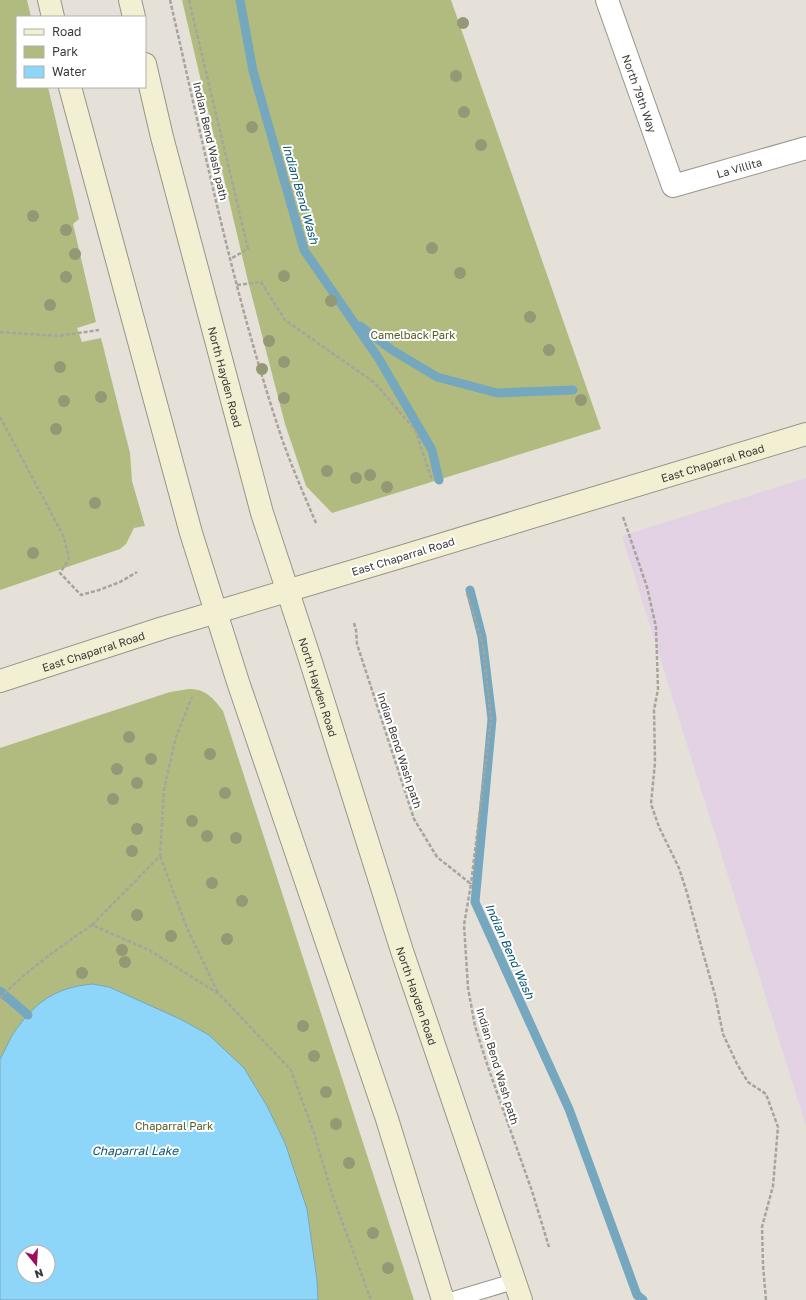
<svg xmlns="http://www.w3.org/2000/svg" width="806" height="1300" viewBox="0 0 806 1300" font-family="'Golos Text',sans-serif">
<rect width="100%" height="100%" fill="#e5e1d9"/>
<path fill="#e2d2e3" d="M806 478V1126L622 536Z"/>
<g fill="#b1bb80" fill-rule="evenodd">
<path d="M0 0H27L31 17H17V87H48L79 219 73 224 96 322 77 328 82 342 101 338 130 453 132 481 145 526 134 528 126 544 120 549 0 590Z"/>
<path d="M182 0H451L601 429 332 513 306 486 285 424 248 281Z"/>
<path d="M189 689C206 689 213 698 223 711L414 1300H0V748L170 692ZM24 1252H48V1276H24Z"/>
</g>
<path fill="#8ed6f9" stroke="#75a7bf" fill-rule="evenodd" d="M92 984 109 987 180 1019 209 1035 244 1068 267 1106 285 1143 307 1209 317 1280 318 1300H0V1059C5 1051 8 1042 13 1034 35 1002 54 988 92 984ZM24 1252H48V1276H24Z"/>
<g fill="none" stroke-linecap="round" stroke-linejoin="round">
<g stroke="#75a7bf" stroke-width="9">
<path d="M240 0 253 71 304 250 379 359 432 450 439 480"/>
<path d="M360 326 392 350 437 377 497 393 573 390"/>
<path d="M470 590 482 637 492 719 475 902 569 1109 637 1295 643 1300"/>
<path d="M0 991 28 1015"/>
</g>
<defs>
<path id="service" d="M452 1300 515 1281"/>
<g id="minor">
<path id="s1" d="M607 0 673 186 806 148"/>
</g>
<g id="secondary">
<path d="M49 0 53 17"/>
<path d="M130 0 134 17"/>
<path id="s2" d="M145 64 162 137 262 513 310 659 402 951 521 1300"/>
<path d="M70 87 191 533 238 682 387 1119 443 1300"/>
<path id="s3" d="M545 513 806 434"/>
<path id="s4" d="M0 681 163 628 407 555"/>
</g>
</defs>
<use href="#service" stroke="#98948c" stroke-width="17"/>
<use href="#minor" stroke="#98948c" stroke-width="24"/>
<use href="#secondary" stroke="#98948c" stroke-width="24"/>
<g stroke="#a7a49d" stroke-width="2.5" stroke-dasharray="4 2" stroke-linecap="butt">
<path d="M170 0C204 147 234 296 282 439 292 467 304 495 316 523"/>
<path d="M189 0 248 249 232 258"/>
<path d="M237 285 261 282 285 320 375 383 415 430 432 480"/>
<path d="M0 332 58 336 99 330"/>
<path d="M0 417 64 537 69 559 60 573 81 595 99 590 120 582 137 572"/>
<path d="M623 517 647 587 656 627 658 689 654 710 655 762 651 804 659 827 679 868 687 893 703 953 715 995 723 1034 737 1064 748 1082 766 1094 778 1127 773 1186 762 1227 763 1265 766 1300"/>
<path d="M467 593 483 645 491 719 471 884"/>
<path d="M354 623 356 630 357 644 414 819 437 857 471 884 464 925 468 988 475 1026 488 1067 532 1191 549 1247"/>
<path d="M160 856 187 928 218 993"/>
<path d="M92 925 160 856 164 789 176 737 192 697"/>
<path d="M0 998C27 970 60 947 92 925L149 950 219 994 291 1070 314 1133 332 1194 371 1300"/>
</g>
<use href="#service" stroke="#fff" stroke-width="15"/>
<use href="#minor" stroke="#fff" stroke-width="22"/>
<use href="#secondary" stroke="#f2efd2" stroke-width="22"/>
<defs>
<path id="secondary-bridge" d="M407 555 545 513"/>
</defs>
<use href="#secondary-bridge" stroke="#98948c" stroke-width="24" stroke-linecap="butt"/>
<use href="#secondary-bridge" stroke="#f2efd2" stroke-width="22"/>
</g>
<g fill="#959874">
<circle cx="463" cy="23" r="6"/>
<circle cx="456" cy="76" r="6"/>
<circle cx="464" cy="112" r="6"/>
<circle cx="252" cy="127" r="6"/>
<circle cx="481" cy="145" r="6"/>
<circle cx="33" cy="216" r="6"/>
<circle cx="66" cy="230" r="6"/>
<circle cx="432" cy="248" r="6"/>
<circle cx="75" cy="254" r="6"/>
<circle cx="460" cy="273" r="6"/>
<circle cx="284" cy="276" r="6"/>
<circle cx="66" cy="277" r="6"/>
<circle cx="331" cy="301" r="6"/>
<circle cx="50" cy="305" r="6"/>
<circle cx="530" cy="317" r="6"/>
<circle cx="269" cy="341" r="6"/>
<circle cx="549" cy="350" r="6"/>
<circle cx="284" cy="362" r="6"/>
<circle cx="60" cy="367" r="6"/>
<circle cx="262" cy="369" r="6"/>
<circle cx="101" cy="397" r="6"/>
<circle cx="284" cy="398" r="6"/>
<circle cx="581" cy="400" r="6"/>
<circle cx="64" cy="401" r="6"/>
<circle cx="56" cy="429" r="6"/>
<circle cx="327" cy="471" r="6"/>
<circle cx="370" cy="475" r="6"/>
<circle cx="356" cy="478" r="6"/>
<circle cx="387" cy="487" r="6"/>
<circle cx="95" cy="503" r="6"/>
<circle cx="33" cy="553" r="6"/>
<circle cx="129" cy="737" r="6"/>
<circle cx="210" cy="754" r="6"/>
<circle cx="151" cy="759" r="6"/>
<circle cx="117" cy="769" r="6"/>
<circle cx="137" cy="783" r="6"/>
<circle cx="225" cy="793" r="6"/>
<circle cx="113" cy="799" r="6"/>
<circle cx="192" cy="821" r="6"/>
<circle cx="137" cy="829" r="6"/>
<circle cx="207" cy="836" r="6"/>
<circle cx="236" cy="838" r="6"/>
<circle cx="132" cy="851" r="6"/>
<circle cx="212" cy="883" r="6"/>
<circle cx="242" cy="901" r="6"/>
<circle cx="137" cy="915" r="6"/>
<circle cx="171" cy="936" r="6"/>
<circle cx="227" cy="939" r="6"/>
<circle cx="122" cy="950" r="6"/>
<circle cx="125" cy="962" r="6"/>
<circle cx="82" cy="973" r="6"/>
<circle cx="303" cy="1026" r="6"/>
<circle cx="314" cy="1056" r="6"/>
<circle cx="326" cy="1092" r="6"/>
<circle cx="336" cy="1124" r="6"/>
<circle cx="349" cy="1163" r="6"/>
<circle cx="373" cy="1233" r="6"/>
<circle cx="388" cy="1268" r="6"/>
</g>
<g text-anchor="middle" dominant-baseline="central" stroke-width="4" stroke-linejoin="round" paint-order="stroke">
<g font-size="11" fill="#3c3a37" stroke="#fff">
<text stroke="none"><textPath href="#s1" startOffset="99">North 79th Way</textPath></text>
<text transform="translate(211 141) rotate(77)">Indian Bend Wash path</text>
<text stroke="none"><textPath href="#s1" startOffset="266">La Villita</textPath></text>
<text stroke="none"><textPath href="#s2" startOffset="323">North Hayden Road</textPath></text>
<text stroke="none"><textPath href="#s3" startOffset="175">East Chaparral Road</textPath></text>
<text transform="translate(403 556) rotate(-17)">East Chaparral Road</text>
<text stroke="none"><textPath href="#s4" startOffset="98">East Chaparral Road</textPath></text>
<text stroke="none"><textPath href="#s2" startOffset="647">North Hayden Road</textPath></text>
<text transform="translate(400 750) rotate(72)">Indian Bend Wash path</text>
<text stroke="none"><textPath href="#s2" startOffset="971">North Hayden Road</textPath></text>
<text transform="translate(498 1066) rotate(73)">Indian Bend Wash path</text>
</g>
<g font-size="11" fill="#545c21" stroke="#fff">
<text x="413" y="334">Camelback Park</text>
<text x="174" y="1125">Chaparral Park</text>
</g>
<g font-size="12" font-style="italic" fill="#075774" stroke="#fff">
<text transform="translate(301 194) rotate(74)">Indian Bend Wash</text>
<text transform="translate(510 951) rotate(66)">Indian Bend Wash</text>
<text x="135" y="1150">Chaparral Lake</text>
</g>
</g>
<rect x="16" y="16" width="130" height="72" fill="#ffffff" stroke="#b1b0af"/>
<rect x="24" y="29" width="20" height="6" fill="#f2efd2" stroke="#b1b0af"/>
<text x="52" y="36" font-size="12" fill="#3c3a37">Road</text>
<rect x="24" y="46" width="20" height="12" fill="#b1bb80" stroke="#b1b0af"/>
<text x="52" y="56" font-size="12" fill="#3c3a37">Park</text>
<rect x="24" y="66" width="20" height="12" fill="#8ed6f9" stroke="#b1b0af"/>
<text x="52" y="76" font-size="12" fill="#3c3a37">Water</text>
<g transform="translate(36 1264) rotate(162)"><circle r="19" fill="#ffffff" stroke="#b1b0af"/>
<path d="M0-3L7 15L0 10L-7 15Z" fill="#9c0d5b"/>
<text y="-6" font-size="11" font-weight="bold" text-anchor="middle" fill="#3c3a37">N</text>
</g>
</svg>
